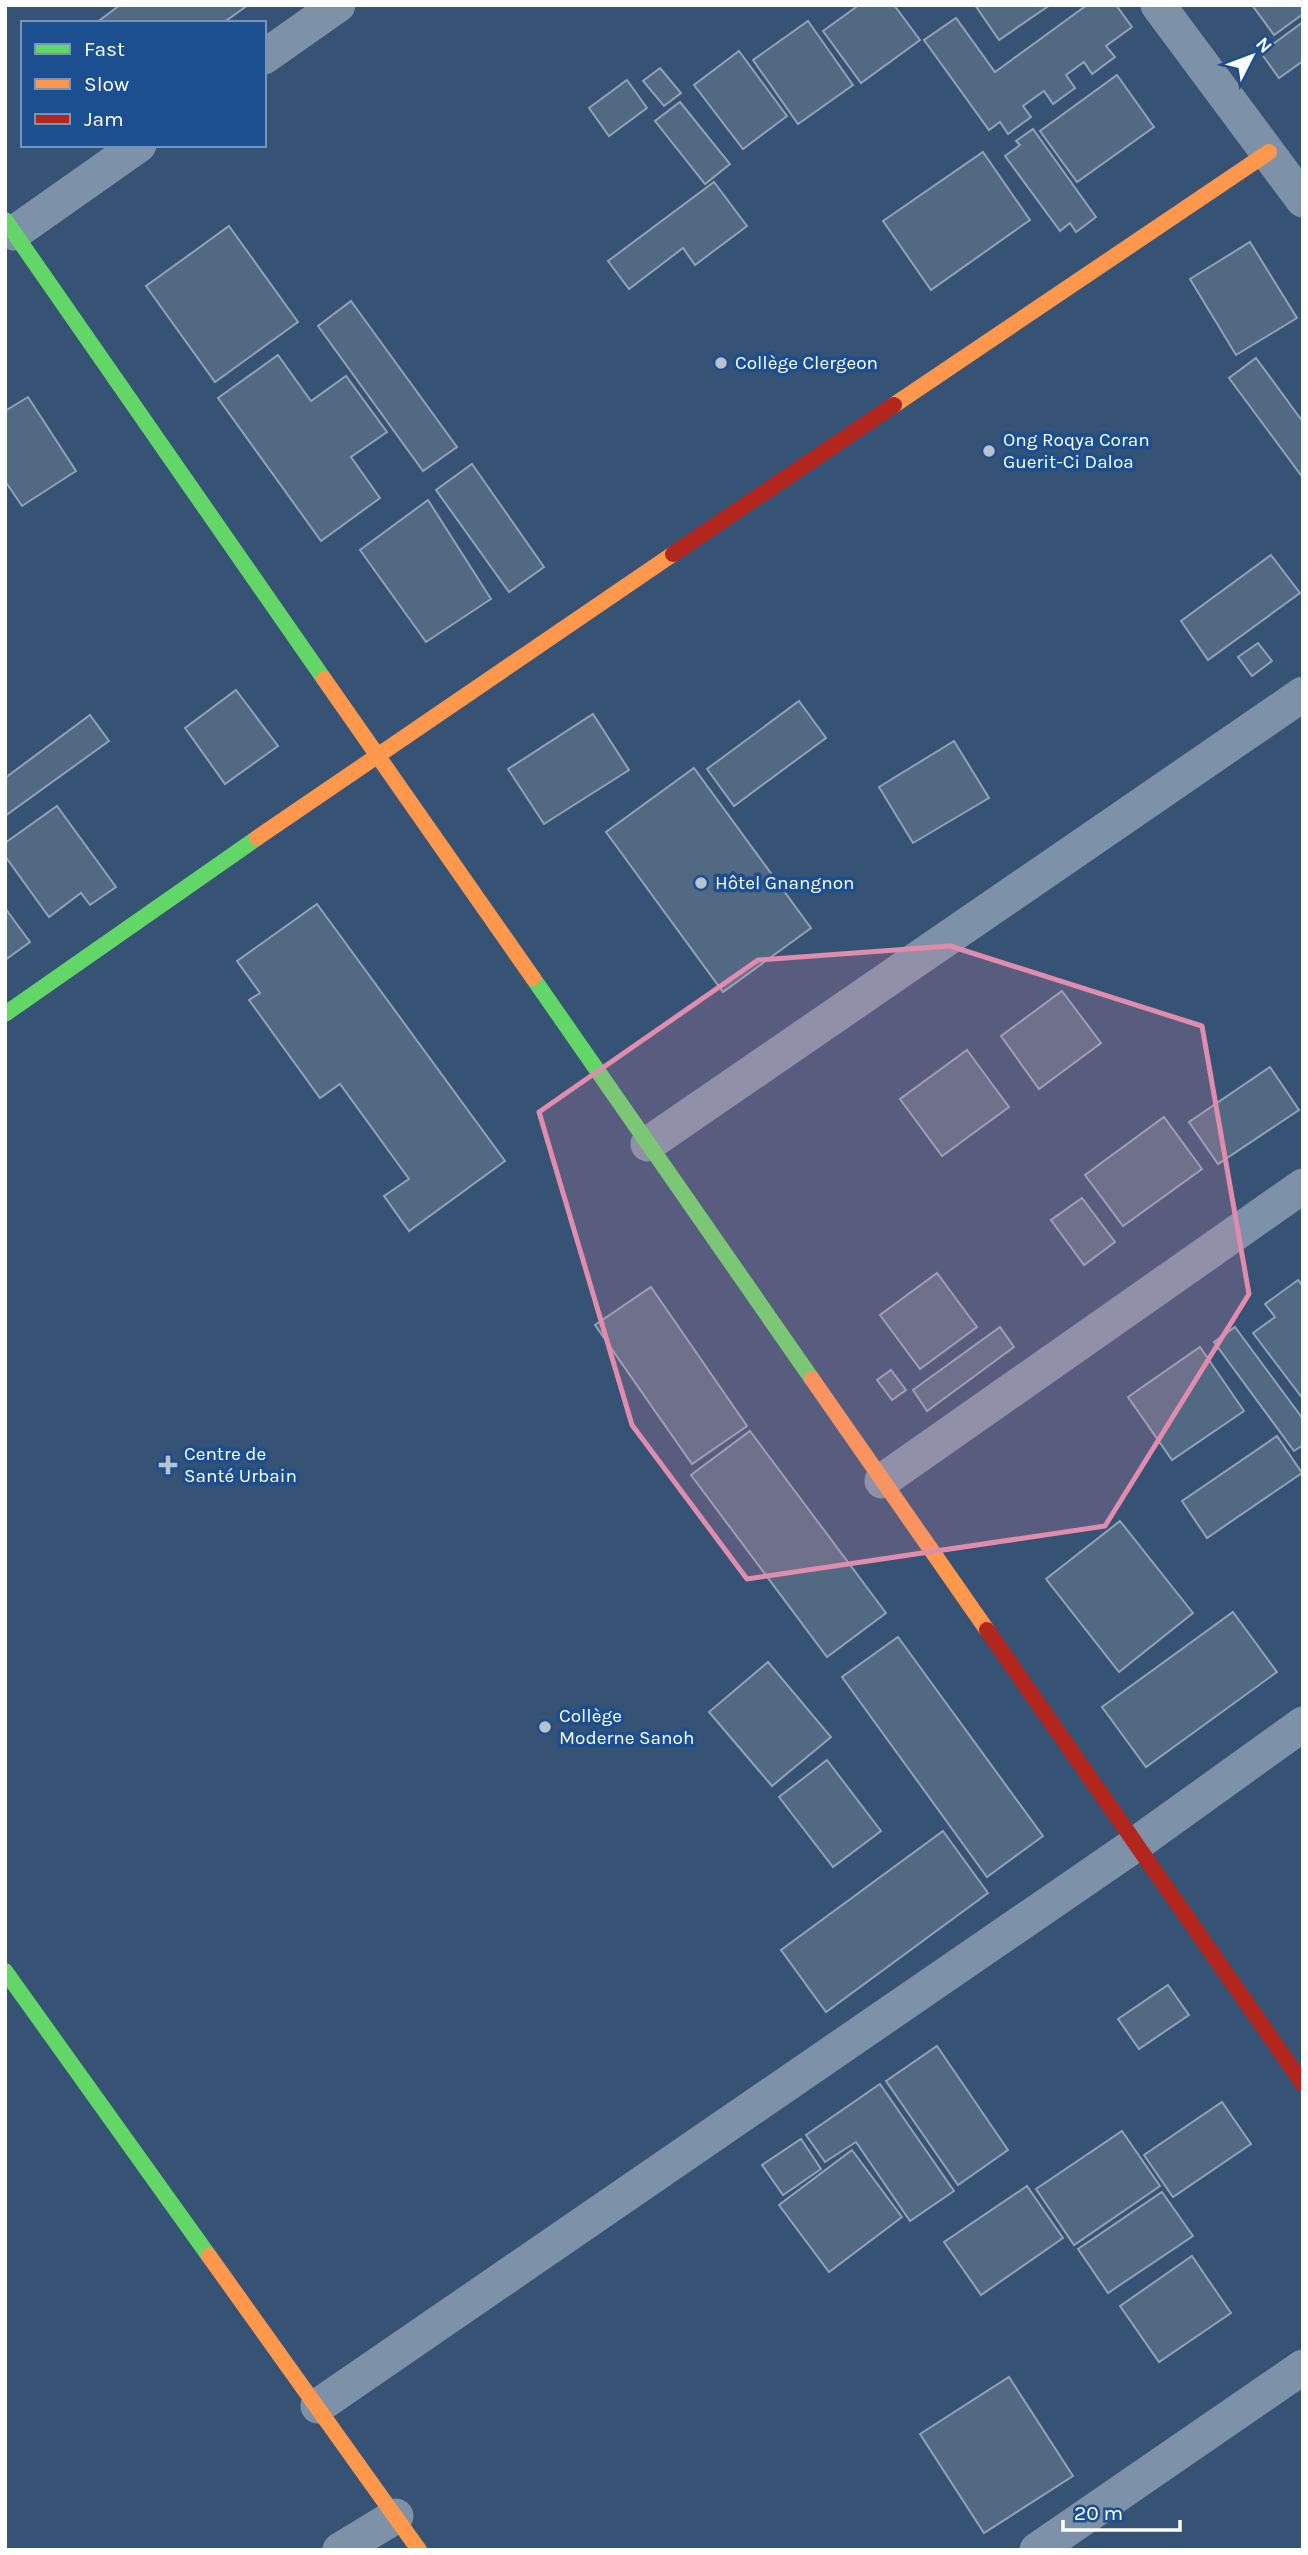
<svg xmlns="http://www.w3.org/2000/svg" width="1308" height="2555" viewBox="0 0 1308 2555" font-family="Karla,sans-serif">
<rect width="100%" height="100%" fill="#365274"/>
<g fill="#526984" stroke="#92a2b6" stroke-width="2">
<path d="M120 5H248L223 23H96Z"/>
<path d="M859 5H894L920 40 861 83 823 31Z"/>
<path d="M975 5H1050L999 40Z"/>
<path d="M1087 5H1116L1132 27 1106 46 1115 57 1092 74 1084 62 1066 75 1075 88 1053 104 1044 91 1023 106 1031 117 1008 134 1000 122 989 130 924 40 956 18 995 72Z"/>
<path d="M1252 5H1303V14L1274 35Z"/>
<path d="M808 21 853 85 798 124 753 60Z"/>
<path d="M1303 22V61L1279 78 1261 53Z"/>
<path d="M739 51 787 116 743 149 694 85Z"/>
<path d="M660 68 681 93 664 106 643 81Z"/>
<path d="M1117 75 1154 127 1077 182 1040 131Z"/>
<path d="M627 80 647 108 609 136 589 108Z"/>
<path d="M680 102 730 164 705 184 655 121Z"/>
<path d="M1033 129 1096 217 1076 232 1070 223 1060 231 1005 156 1020 145 1016 141Z"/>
<path d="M983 152 1030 220 931 290 883 221Z"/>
<path d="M714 182 747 226 695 265 683 248 629 289 608 261Z"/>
<path d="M229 226 298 322 215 382 146 286Z"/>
<path d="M1250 242 1297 318 1236 355 1190 279Z"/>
<path d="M351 301 457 447 423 471 318 326Z"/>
<path d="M278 355 311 401 346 376 387 432 351 457 380 498 321 541 218 398Z"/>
<path d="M1256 358 1303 422V478L1229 378Z"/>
<path d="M28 397 76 471 22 506 5 481V411Z"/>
<path d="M472 464 544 567 509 592 436 490Z"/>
<path d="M428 500 491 599 426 642 360 550Z"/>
<path d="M1271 555 1300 593 1208 660 1181 621Z"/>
<path d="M1258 643 1272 661 1252 676 1238 657Z"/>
<path d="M236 690 278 746 225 784 185 728Z"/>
<path d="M799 701 826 738 734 806 707 769Z"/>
<path d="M593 714 629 770 544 824 508 769Z"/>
<path d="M90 715 109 741 5 816V778Z"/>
<path d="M954 741 989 798 913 843 879 787Z"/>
<path d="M694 768 811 928 723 992 606 832Z"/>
<path d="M57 806 116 887 90 905 81 893 49 917 5 856V843Z"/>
<path d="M317 904 505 1161 409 1231 384 1196 409 1179 340 1084 320 1098 249 1000 260 993 237 961Z"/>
<path d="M5 908 30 942 5 960Z"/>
<path d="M1062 991 1101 1043 1039 1089 1001 1036Z"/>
<path d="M967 1050 1009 1107 942 1156 900 1099Z"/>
<path d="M1270 1067 1299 1110 1218 1164 1189 1122Z"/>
<path d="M1164 1117 1202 1169 1123 1226 1085 1175Z"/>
<path d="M1082 1198 1115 1242 1084 1265 1051 1220Z"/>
<path d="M937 1273 977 1327 920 1369 880 1315Z"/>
<path d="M1298 1280 1303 1286V1399L1253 1333 1275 1317 1265 1304Z"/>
<path d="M651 1287 747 1426 692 1464 595 1325Z"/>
<path d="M1000 1327 1014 1347 927 1411 913 1390Z"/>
<path d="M1235 1327 1303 1419V1445L1294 1451 1214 1342Z"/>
<path d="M1200 1347 1244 1411 1172 1460 1128 1397Z"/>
<path d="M891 1370 906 1390 892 1400 877 1380Z"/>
<path d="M750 1431 886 1613 827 1657 691 1475Z"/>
<path d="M1277 1436 1302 1473 1207 1538 1182 1501Z"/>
<path d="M1120 1521 1193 1613 1119 1672 1046 1579Z"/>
<path d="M1233 1612 1277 1672 1146 1767 1102 1707Z"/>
<path d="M898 1637 1043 1836 987 1877 842 1677Z"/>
<path d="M768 1662 831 1737 772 1786 709 1712Z"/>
<path d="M827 1760 881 1831 833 1867 779 1797Z"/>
<path d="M943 1831 988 1893 826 2012 781 1950Z"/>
<path d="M1168 1985 1189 2015 1139 2049 1118 2019Z"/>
<path d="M937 2046 1008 2150 958 2185 886 2081Z"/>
<path d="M880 2084 954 2191 910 2221 856 2142 825 2162 806 2135Z"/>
<path d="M1222 2102 1251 2144 1173 2197 1144 2155Z"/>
<path d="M1122 2131 1160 2186 1074 2245 1036 2189Z"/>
<path d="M801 2139 821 2169 783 2195 762 2165Z"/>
<path d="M852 2150 902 2217 829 2272 779 2205Z"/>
<path d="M1027 2186 1063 2238 981 2295 944 2242Z"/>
<path d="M1162 2192 1193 2236 1108 2293 1078 2249Z"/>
<path d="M1192 2256 1231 2313 1159 2362 1120 2306Z"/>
<path d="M1009 2377 1073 2476 984 2533 920 2434Z"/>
</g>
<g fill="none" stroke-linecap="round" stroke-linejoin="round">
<g stroke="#7d92a8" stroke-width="35">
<path d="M1158 5 1303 200"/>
<path d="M264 57 338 5"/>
<path d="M14 233 139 145"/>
<path d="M648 1144 1303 694"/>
<path d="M882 1481 1303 1186"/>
<path d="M318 2406 1136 1844 1303 1724"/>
<path d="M340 2550 396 2516"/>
<path d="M1037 2550 1303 2367"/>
</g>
<g stroke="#63d668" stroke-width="16">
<path d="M5 220 324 679"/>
<path d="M533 978 812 1379"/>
<path d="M5 1014 257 838"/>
<path d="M5 1971 209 2256"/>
</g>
<g stroke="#ff974d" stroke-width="16">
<path d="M894 405 1269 152"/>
<path d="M324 679 533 978"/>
<path d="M257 838 673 554"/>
<path d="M812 1379 987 1630"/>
<path d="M209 2256 419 2550"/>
</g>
<g stroke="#b3261e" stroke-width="16">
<path d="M673 554 894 405"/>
<path d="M987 1630 1303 2084"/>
</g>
</g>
<path fill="#e08cad" fill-opacity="0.2" stroke="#e08cad" stroke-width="5" stroke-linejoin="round" d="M950 946 1202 1026 1249 1294 1105 1526 747 1579 632 1425 539 1112 758 960Z"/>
<g fill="#b9c2ce" stroke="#1b4f8f" stroke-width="2.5">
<circle cx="721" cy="363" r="7"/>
<circle cx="989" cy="451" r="7"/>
<circle cx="701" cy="883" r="7"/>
<path d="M164.5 1454.5h7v7h7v7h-7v7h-7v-7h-7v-7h7z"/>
<circle cx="545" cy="1727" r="7"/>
</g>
<g text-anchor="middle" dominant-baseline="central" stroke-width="7" stroke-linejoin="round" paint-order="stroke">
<g font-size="19" fill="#fff" stroke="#1b4f8f" text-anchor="start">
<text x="735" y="363">Collège Clergeon</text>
<text x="1003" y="440">Ong Roqya Coran<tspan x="1003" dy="22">Guerit-Ci Daloa</tspan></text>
<text x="715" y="883">Hôtel Gnangnon</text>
<text x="184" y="1454">Centre de<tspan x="184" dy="22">Santé Urbain</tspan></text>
<text x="559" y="1716">Collège<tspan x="559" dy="22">Moderne Sanoh</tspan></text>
</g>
</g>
<rect width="1308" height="2555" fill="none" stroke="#ffffff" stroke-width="14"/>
<rect x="21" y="21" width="245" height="126" fill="#1b4f8f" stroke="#7695bc" stroke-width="2"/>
<rect x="35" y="44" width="35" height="10" fill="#63d668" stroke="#7695bc" stroke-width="2"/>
<text x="84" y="56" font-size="21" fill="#ffffff">Fast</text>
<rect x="35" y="79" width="35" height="10" fill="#ff974d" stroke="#7695bc" stroke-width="2"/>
<text x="84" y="91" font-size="21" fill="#ffffff">Slow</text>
<rect x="35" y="114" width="35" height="10" fill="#b3261e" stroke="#7695bc" stroke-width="2"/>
<text x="84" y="126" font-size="21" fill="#ffffff">Jam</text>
<g transform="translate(1252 56) rotate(48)" stroke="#1b4f8f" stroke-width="5" paint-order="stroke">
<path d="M0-5L12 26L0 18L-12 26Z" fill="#ffffff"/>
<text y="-10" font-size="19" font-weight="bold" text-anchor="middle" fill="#ffffff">N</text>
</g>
<path d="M1063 2520v10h117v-10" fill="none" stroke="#ffffff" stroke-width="3.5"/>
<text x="1074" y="2520" font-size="21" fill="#ffffff" stroke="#1b4f8f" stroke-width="5" paint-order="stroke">20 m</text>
</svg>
